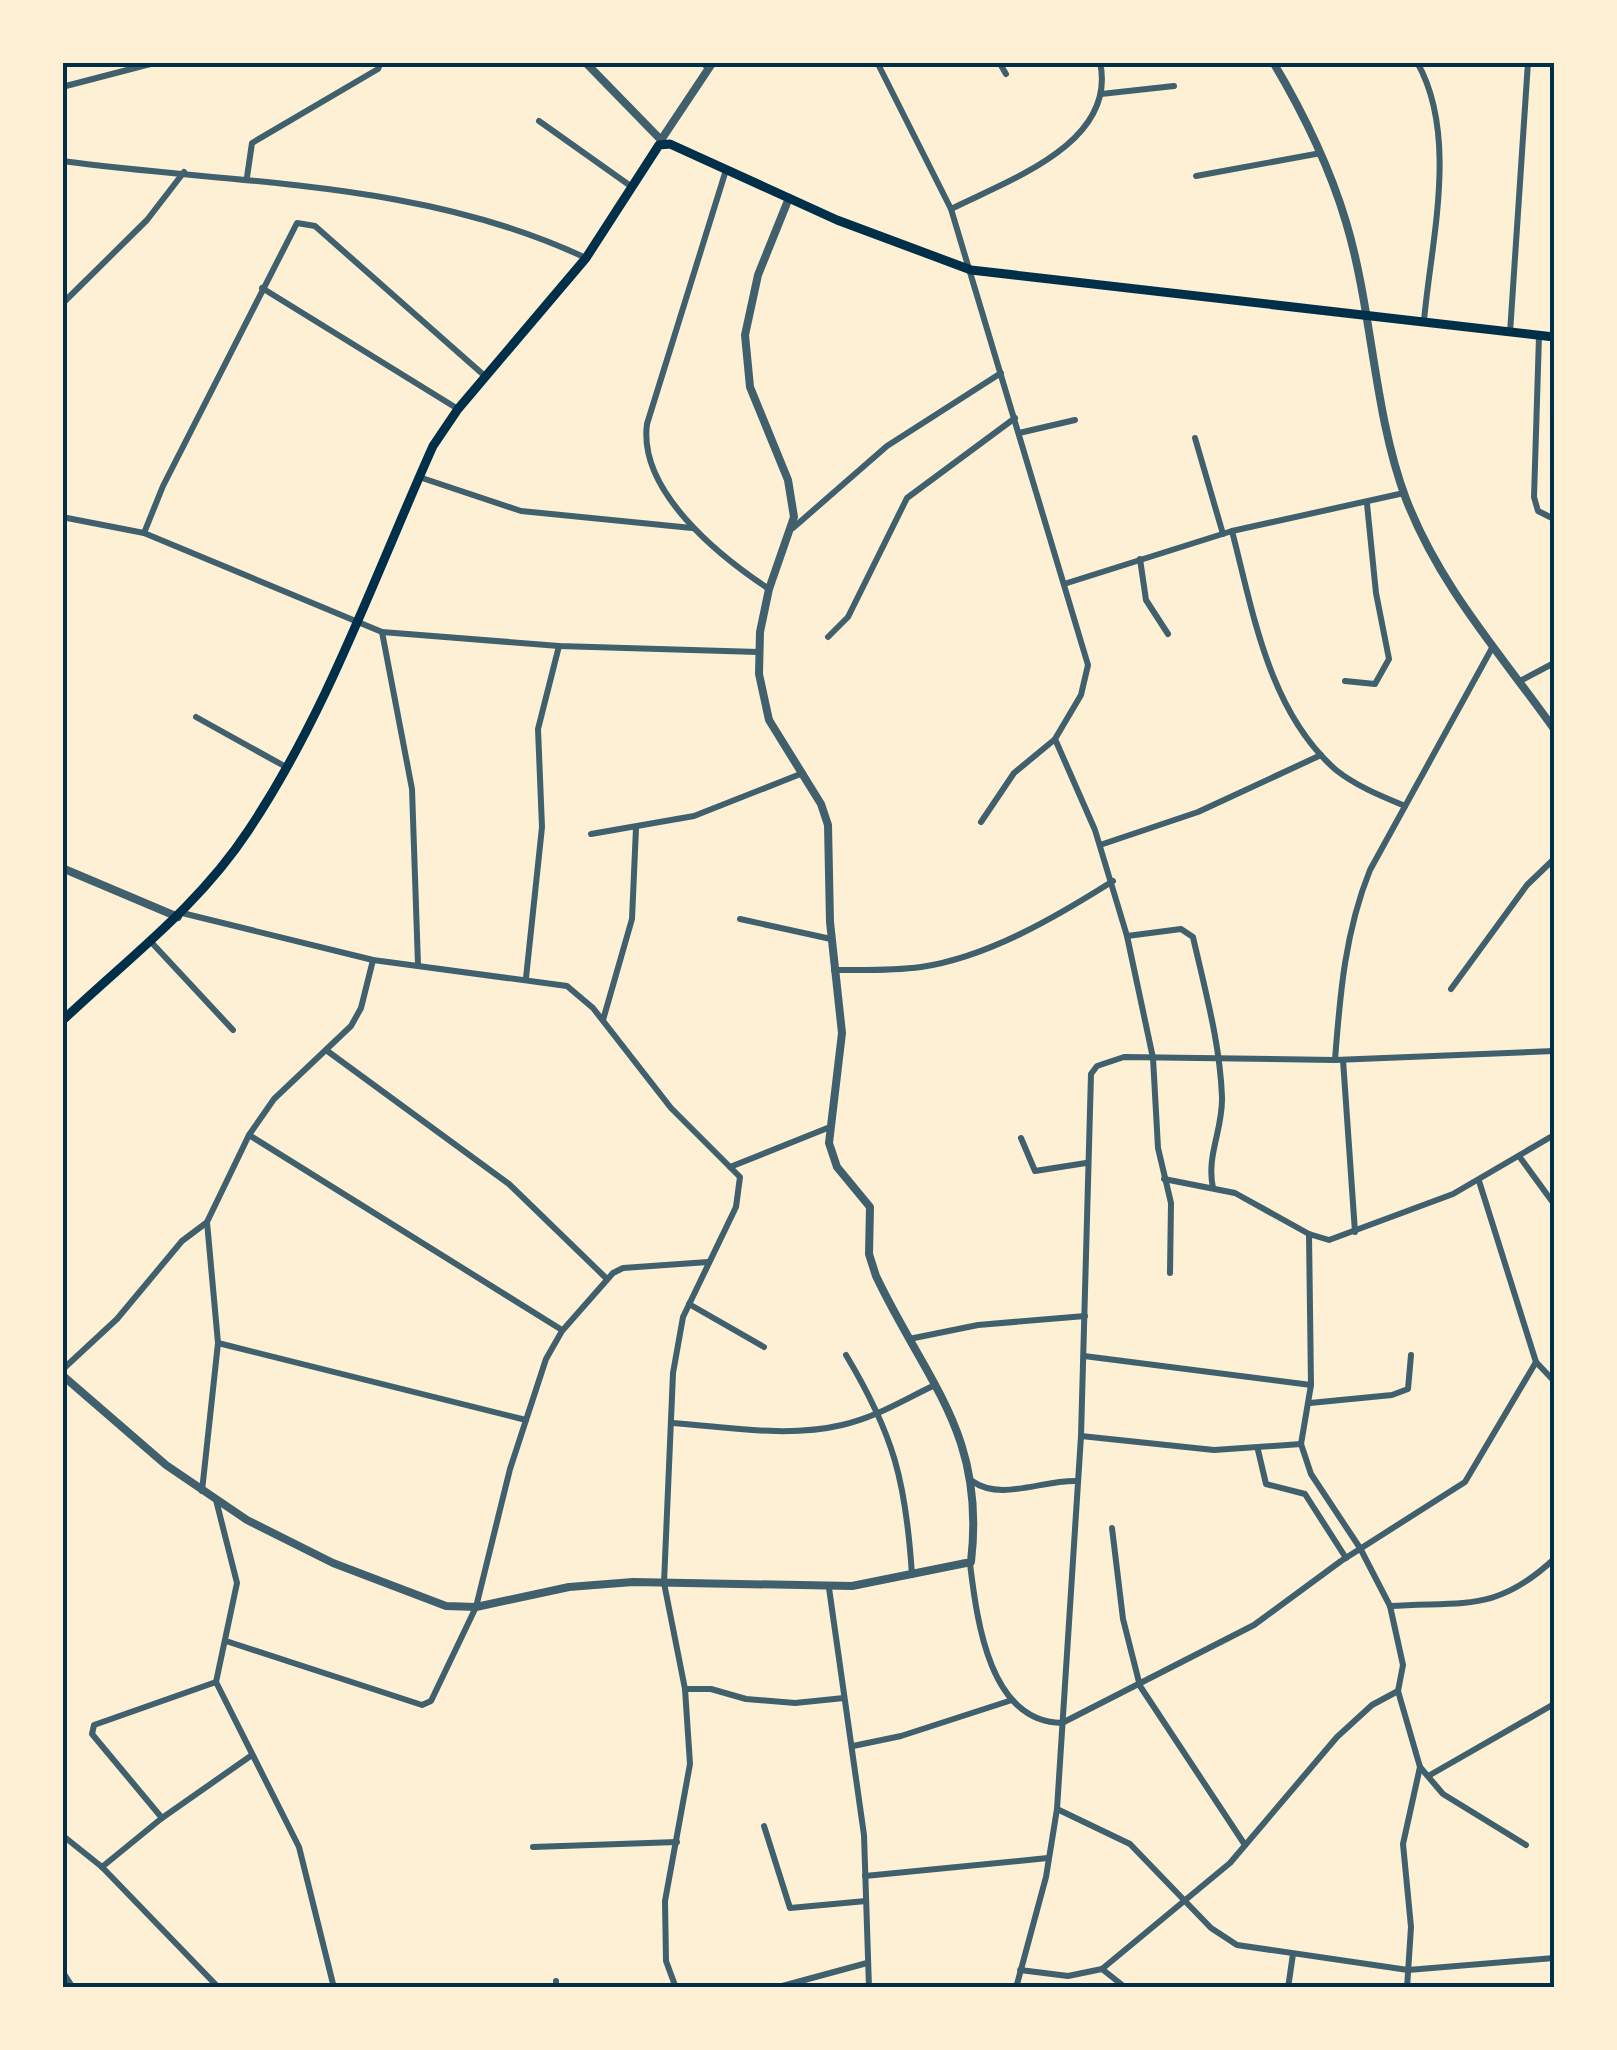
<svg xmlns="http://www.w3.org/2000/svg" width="1617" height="2050" viewBox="0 0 1617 2050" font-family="Montserrat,sans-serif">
<rect width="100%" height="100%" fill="#fdf0d5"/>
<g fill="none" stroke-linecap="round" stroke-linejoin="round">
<g stroke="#3f606c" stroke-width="6">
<path d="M701 62 709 68"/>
<path d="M877 62 951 209 1088 665 1081 695 1055 739 1095 830 1127 936 1153 1058 1158 1148 1171 1203 1170 1273"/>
<path d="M999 62 1006 74"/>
<path d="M1417 62C1459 136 1431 241 1424 321"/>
<path d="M62 87 158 62"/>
<path d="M1101 94 1174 86"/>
<path d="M539 121 632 187"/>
<path d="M62 161C240 185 421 180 586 258"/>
<path d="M726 170 647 424C638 491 719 556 769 589"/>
<path d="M1196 176 1321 153"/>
<path d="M247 177 252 143 378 69 381 62"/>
<path d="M951 209C1006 181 1118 144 1100 62"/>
<path d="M262 288 458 409"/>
<path d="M62 304 147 220 184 172"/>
<path d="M1510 333 1528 62"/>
<path d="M1539 336 1534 497 1538 511 1554 519"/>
<path d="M1019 433 1075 420"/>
<path d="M1195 438 1223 534"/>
<path d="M419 477 521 511 692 528"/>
<path d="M62 517 144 533 382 632 559 646 758 652"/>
<path d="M793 528 887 446 1001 373"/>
<path d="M1232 531C1253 612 1269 712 1336 770 1356 786 1381 796 1405 806"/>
<path d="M144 533 163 486 297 223 315 226 486 377"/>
<path d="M1140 559 1146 600 1168 634"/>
<path d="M1064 584 1232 531 1404 493"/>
<path d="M382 632 412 789 418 965"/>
<path d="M828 637 848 617 907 498 1015 418"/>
<path d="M1345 681 1375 684 1389 659 1376 593 1367 504"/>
<path d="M1520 681 1554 663"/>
<path d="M196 717 286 767"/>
<path d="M981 822 1014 773 1054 740"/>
<path d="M591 834 694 816 803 773"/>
<path d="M1100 845 1198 812 1321 755"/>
<path d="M182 913 373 960 567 986 593 1008 671 1108 740 1177 736 1207 683 1317 673 1373 664 1583 685 1689 690 1764 665 1901 666 1961 676 1988"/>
<path d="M740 919 831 939"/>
<path d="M1127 936 1181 929 1193 937C1205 990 1220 1043 1222 1097 1223 1130 1206 1155 1213 1188"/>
<path d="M152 943 233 1030"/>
<path d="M834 970C863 970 892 971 921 967 988 957 1056 917 1113 881"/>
<path d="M526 978 542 827 538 729 559 646"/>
<path d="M1451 989 1527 885 1554 859"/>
<path d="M603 1020 632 919 636 828"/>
<path d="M326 1050 509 1184 607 1279"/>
<path d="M1335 1060C1340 994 1345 932 1370 870L1492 648"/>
<path d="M1343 1060 1355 1232"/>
<path d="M249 1135 562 1330"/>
<path d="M1021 1138 1035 1171 1086 1163"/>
<path d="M1519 1156 1554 1204"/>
<path d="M730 1167 830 1127"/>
<path d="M1164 1179 1235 1193 1309 1234 1329 1240 1453 1194 1554 1135"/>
<path d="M1479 1181 1536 1362 1554 1381"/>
<path d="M1309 1234 1311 1385 1301 1444 1311 1474 1360 1548 1390 1606 1403 1665 1398 1691 1420 1767 1443 1794 1526 1845"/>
<path d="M689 1304 764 1347"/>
<path d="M909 1339 978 1325 1085 1316"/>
<path d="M218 1343 526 1420"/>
<path d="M846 1355C894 1435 906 1482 912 1575"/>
<path d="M1084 1356 1311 1385"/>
<path d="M62 1370 117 1319 182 1241 206 1223"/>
<path d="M1310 1403 1392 1395 1408 1389 1411 1355"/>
<path d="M672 1423C728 1427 787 1438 842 1425 875 1418 905 1399 935 1385"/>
<path d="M1081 1436 1214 1450 1301 1444"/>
<path d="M1258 1450 1266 1484 1305 1494 1346 1558"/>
<path d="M972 1481C1001 1502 1044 1479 1078 1481"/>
<path d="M202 1491 218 1343 207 1222 249 1135 274 1099 351 1026 361 1008 373 960"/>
<path d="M216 1500 237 1583 216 1682 299 1847 334 1988"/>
<path d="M1112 1528 1123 1619 1140 1686 1245 1845"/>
<path d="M970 1564C977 1620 989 1722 1062 1723L1254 1625 1341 1561 1465 1482 1536 1362"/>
<path d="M829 1588 864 1835 869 1988"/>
<path d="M1390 1606C1464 1601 1496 1613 1554 1559"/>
<path d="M226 1641 422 1705 431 1701 476 1607 510 1469 546 1359 562 1331 613 1273 623 1268 708 1262"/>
<path d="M685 1689H711L746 1699 795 1703 844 1698"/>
<path d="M853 1746 901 1736 1012 1700"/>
<path d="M1430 1775 1554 1704"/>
<path d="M1057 1809 1130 1844 1211 1928 1237 1945 1408 1970 1554 1958"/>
<path d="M162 1818 92 1734 94 1725 216 1682"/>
<path d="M764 1826 790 1908 866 1901"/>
<path d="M62 1835 102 1867 219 1988"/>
<path d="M533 1847 677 1842"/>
<path d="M102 1867 162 1818 252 1755"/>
<path d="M865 1876 1048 1858"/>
<path d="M1102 1969 1126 1988"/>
<path d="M1020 1970 1068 1976 1102 1969 1230 1863 1337 1737 1372 1705 1398 1691"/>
<path d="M62 1971 73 1988"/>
<path d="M556 1981V1988"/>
<path d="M775 1988 867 1963"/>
<path d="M1016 1988 1046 1877 1057 1809 1081 1436 1091 1074 1097 1066 1124 1057 1335 1060 1554 1051"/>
<path d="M1288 1988 1293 1954"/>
<path d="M1407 1988 1411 1927 1403 1844 1420 1767"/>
</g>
<g stroke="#3f606c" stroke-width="8">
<path d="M585 62 664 143"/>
<path d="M1273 62C1304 114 1329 165 1346 222 1373 312 1373 411 1406 499 1440 587 1500 653 1554 729"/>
<path d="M661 140 713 62"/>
<path d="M62 868 178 917"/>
<path d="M62 1375 166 1465 247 1520 333 1563 446 1606 476 1607 569 1587 633 1582 852 1586 971 1562C986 1434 927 1383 876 1276L869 1254 870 1207 837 1167 829 1143 842 1033 830 922 828 825 821 804 769 720 759 674 760 632 769 589 794 517 788 480 750 387 745 335 758 275 789 198"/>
</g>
<path stroke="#003049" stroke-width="9" d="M62 1021C127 959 198 907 248 831 327 713 375 575 433 446L458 409 586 258 659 145 670 144 837 220 971 270 1554 337"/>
</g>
<rect width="1617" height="2050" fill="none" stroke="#fdf0d5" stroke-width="130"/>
<rect x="65" y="65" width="1487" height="1920" fill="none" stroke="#003049" stroke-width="4"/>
</svg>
